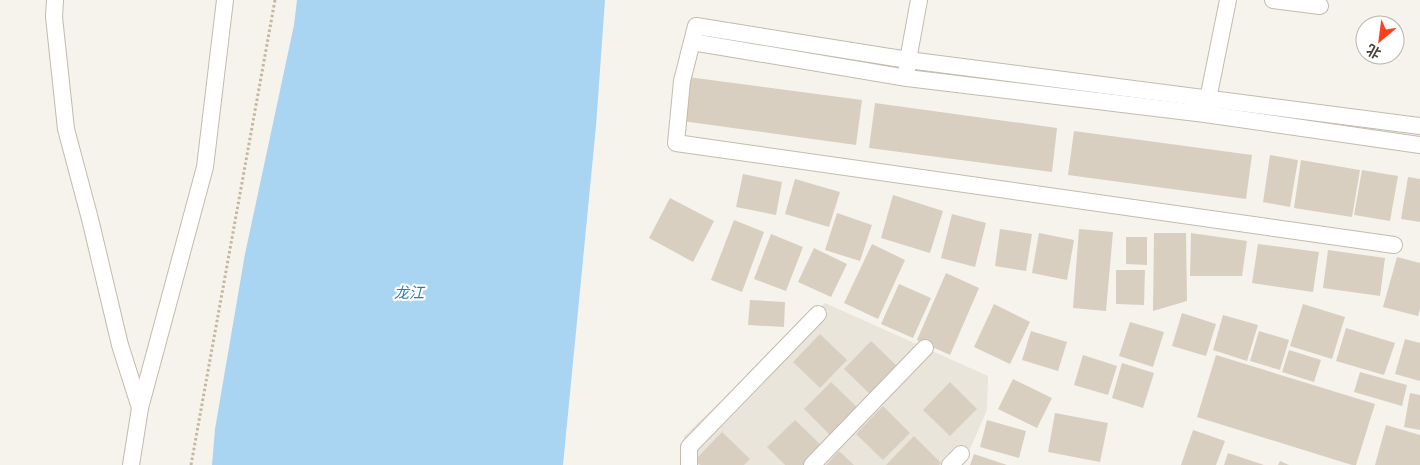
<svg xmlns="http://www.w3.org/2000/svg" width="1420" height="465" viewBox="0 0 1420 465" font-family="Karla,'Noto Sans SC',sans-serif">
<rect width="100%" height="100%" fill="#f6f3ec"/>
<path fill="#eae5da" d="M825 303 988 376 987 410 963 465H682L684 436Z"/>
<path fill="#a9d4f2" d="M297 0H605L596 126 563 465H212L215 429 245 254 294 25Z"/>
<g fill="#d8cfc1">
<path d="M688 77 862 100 856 145 682 121Z"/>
<path d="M875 103 1057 128 1052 172 869 148Z"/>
<path d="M1074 131 1252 155 1246 199 1068 175Z"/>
<path d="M1270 155 1298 160 1290 207 1263 202Z"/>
<path d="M1301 160 1360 170 1352 217 1294 208Z"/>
<path d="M1362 170 1398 176 1390 221 1354 215Z"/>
<path d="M743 174 782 182 776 215 736 207Z"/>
<path d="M1408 177 1420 179V222L1401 219Z"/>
<path d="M795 179 840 192 829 227 785 214Z"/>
<path d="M893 195 943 211 930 253 881 238Z"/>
<path d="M670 198 714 221 693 262 649 238Z"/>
<path d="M837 213 872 225 860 261 825 250Z"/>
<path d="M952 214 986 223 975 267 941 258Z"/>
<path d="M734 220 764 232 742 292 711 280Z"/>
<path d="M1000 229 1032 234 1026 271 995 266Z"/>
<path d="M1079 229 1113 232 1106 311 1073 308Z"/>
<path d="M1039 233 1074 240 1067 280 1032 273Z"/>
<path d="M1154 233H1186L1187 301 1153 311Z"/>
<path d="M1191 233 1247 241 1242 276H1190Z"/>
<path d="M771 234 803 247 786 291 754 279Z"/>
<path d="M1126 237H1147V265L1126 264Z"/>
<path d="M872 244 905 260 878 319 844 303Z"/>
<path d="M1258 244 1319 252 1313 292 1252 283Z"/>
<path d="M814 248 847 264 831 297 798 282Z"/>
<path d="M1328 250 1385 258 1380 296 1323 288Z"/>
<path d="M1397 257 1420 263V308L1418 316 1383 307Z"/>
<path d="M1116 270H1145L1144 305 1116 304Z"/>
<path d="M946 273 979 288 950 355 917 340Z"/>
<path d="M899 284 931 298 913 338 881 324Z"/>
<path d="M750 300 785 302 784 327 748 325Z"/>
<path d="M994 304 1030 322 1010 364 974 347Z"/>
<path d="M1303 304 1345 317 1332 359 1290 346Z"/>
<path d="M1182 313 1216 324 1206 356 1172 346Z"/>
<path d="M1223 315 1258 325 1247 361 1213 350Z"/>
<path d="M1130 322 1164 332 1153 367 1119 356Z"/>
<path d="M1346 328 1395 343 1384 375 1336 361Z"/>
<path d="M1031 331 1067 342 1058 371 1022 360Z"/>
<path d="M1259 331 1289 340 1280 370 1250 361Z"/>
<path d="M820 334 847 360 820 388 793 362Z"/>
<path d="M1405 339 1420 343V381L1395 374Z"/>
<path d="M871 341 898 367 871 395 844 369Z"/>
<path d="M1289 350 1321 360 1314 382 1282 372Z"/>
<path d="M1083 355 1117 366 1108 395 1074 385Z"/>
<path d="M1216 355 1375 404 1356 465H1352L1197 417Z"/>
<path d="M1122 363 1154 373 1143 408 1112 398Z"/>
<path d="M1360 372 1407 385 1402 406 1354 392Z"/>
<path d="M1013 379 1052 398 1037 428 998 409Z"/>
<path d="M831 382 858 408 831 436 804 409Z"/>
<path d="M950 382 977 409 950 436 923 410Z"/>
<path d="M1410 393 1420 395V430L1404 427Z"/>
<path d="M883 406 910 433 883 460 856 434Z"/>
<path d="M1055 413 1108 423 1100 462 1048 452Z"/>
<path d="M795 420 822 446 804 465H785L767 447Z"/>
<path d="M987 420 1026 431 1019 458 980 447Z"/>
<path d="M1386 425 1420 435V465H1375Z"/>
<path d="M1193 430 1225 441 1216 465H1181Z"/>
<path d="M722 432 750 459 744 465H700L695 460Z"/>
<path d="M914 436 941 463 939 465H886Z"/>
<path d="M839 451 854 465H826Z"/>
<path d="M1228 453 1264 465H1224Z"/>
<path d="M974 454 1007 465H970Z"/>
<path d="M1280 461 1289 465H1278Z"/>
</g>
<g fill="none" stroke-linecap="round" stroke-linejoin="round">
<defs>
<g id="street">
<path d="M55 0 54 17 66 129 90 219 120 345 140 408"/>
<path d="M1273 0 1320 6"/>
<path d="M692 42 907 78 1205 114 1420 145"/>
<path d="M907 69 908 60 919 0"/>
<path d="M1206 109 1228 0"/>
<path d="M1394 245 676 143 682 81 696 26 908 60 1420 126"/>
<path d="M131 465 140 408 205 167 225 0"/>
<path d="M689 465V447L818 314"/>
<path d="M812 465 925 348"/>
<path d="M950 465 961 454"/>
</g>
</defs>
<use href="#street" stroke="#c2bbae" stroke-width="18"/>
<path stroke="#c4b79f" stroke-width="3" stroke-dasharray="2.5 2.5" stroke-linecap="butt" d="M191 465 275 0"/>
<use href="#street" stroke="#fff" stroke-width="16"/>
</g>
<g text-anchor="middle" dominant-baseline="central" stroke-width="4.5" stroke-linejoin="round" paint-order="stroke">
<g font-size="15" font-style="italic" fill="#2e7ab2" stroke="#fff">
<text x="409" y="293">龙江</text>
</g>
</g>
<g transform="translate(1380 40) rotate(209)"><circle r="24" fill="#ffffff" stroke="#b7b4b0"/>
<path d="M0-4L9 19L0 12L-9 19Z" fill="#fc3f1d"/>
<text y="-8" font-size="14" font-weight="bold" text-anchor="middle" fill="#4b4439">北</text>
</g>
</svg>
